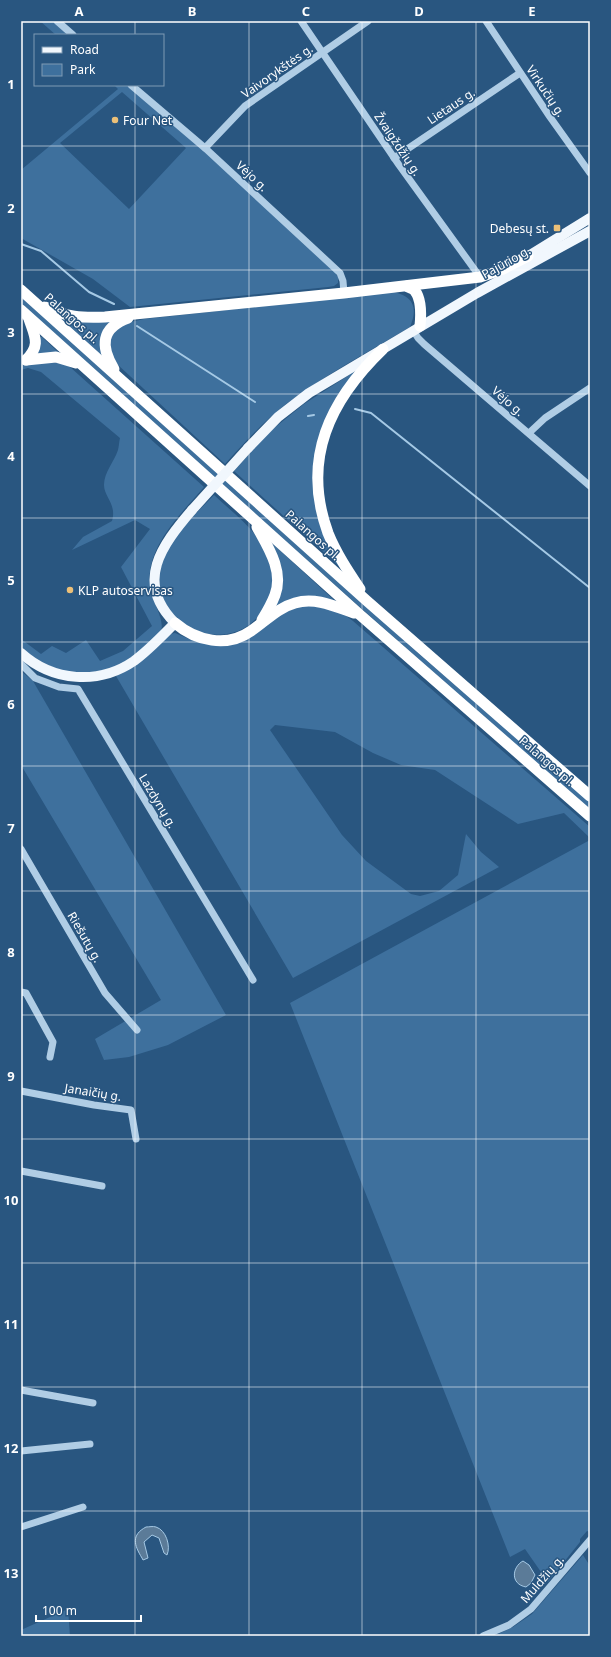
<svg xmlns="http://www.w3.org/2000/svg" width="611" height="1657" viewBox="0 0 611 1657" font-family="'Noto Sans',sans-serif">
<rect width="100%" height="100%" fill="#295680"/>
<g fill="#3e709d" fill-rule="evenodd">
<path d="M40 21H52L68 35H56Z"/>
<path d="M114 85H127L192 140 334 271 338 277V283L334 286 328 287 130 307 93 279 21 238V170L118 89ZM122 92 186 148 129 209 60 143Z"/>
<path d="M394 292C414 297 418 308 410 327 368 352 325 375 286 404 263 422 244 443 225 464L117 364 111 358 109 339 122 324 144 319Z"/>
<path d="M21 297 418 653 590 802V810C399 642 209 474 21 304Z"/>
<path d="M64 319 112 320 104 358 63 320Z"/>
<path d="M40 337H42L59 353 36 354Z"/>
<path d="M39 363H63L70 367 204 487C180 515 142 550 151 591 153 602 165 621 161 631 157 639 148 644 141 650 137 653 132 658 127 661 113 670 86 676 69 672 52 669 33 658 21 647V639L41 654 52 646 66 653 86 640 100 661 123 651 152 626 121 567 150 529 135 520 72 550 83 537 112 521C117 504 104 497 104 485 104 472 114 462 118 450 119 446 119 442 120 438L41 372 28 368 21 370V364Z"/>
<path d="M357 370 330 408 320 438 315 493 318 519 328 547 341 568 234 471 268 433 304 404Z"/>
<path d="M214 495C231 511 252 527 264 547 273 561 276 584 269 599 237 672 131 622 167 550 176 531 199 511 214 495Z"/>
<path d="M271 544H273L336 602 273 610 278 598Z"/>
<path d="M308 604 342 613 353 621 590 827V838L564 813 518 824 435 770 401 765 373 753 335 732 275 725 270 730 342 835 366 861 411 894 420 896 439 891 458 875 466 834 481 852 499 867 293 978 116 676C137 665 153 651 170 634L175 633 194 641 215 645 279 614Z"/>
<path d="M21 671 33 681 226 1015 168 1045 129 1057 104 1060 95 1039 161 1000 21 765Z"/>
<path d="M590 840V1532L587 1531 580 1539V1542L548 1582 525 1549 510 1557 290 1003Z"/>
<path d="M583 1555 590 1566V1636H494L513 1627 532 1614Z"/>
<path d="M68 1609 70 1636H21V1630Z"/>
</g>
<g fill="#5b7b98" stroke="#a5c9e5">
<path d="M146 1527C149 1527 153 1526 156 1527 166 1530 171 1546 167 1555L164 1553 159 1538 152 1535 144 1542 148 1558 143 1560 142 1558C134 1545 131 1535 146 1527Z"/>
<path d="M523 1561 529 1565 535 1575 531 1583 526 1587C510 1584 512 1567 523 1561Z"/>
</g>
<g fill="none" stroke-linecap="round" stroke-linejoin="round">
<g stroke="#a5c9e5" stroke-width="2">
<path d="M21 244 41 251 89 292 114 304"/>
<path d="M137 326 255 402"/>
<path d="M355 409 371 413 590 588"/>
<path d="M308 416 314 415"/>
</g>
<g stroke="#b0cde5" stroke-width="7">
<path d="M57 21 73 35"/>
<path d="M301 21 399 165 480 277"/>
<path d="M486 21 550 117 590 173"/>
<path d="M131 85 205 148 340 273 343 281 344 293"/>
<path d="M205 148 245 106 368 21"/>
<path d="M394 158 520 73"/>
<path d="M413 330 418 338 424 344 590 486"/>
<path d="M529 433 545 418 590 388"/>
<path d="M21 664 35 678 59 687 78 689 253 980"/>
<path d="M21 849 105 993 137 1030"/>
<path d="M21 992 26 993 53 1042 50 1057"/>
<path d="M21 1091 94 1105 131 1110 136 1139"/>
<path d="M21 1171 102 1186"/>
<path d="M21 1390 93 1403"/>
<path d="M21 1451 90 1444"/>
<path d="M21 1527 83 1507"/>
<path d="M483 1636 509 1625 531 1609 590 1540"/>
</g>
<g stroke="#f1f7fd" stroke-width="10">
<path d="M522 260 590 218"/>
<path d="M248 448 278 417 309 393 477 293 590 231"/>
<path d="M21 653C53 682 99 685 134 661 149 650 162 636 175 623 134 582 162 545 192 510"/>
</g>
<g stroke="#fff" stroke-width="11">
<path d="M407 286C409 288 414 289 415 291 422 300 421 316 420 326"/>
<path d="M21 290 367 601 590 796"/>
<path d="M45 307C67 317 81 318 105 317L344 293 480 277 503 269 528 256"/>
<path d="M21 310 359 614 590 816"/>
<path d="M26 360 56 357 76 363"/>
<path d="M26 360C41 345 35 337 29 319"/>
<path d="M114 369C100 346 101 328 128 318"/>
<path d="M257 527C268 547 284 571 275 595 272 603 267 612 262 620"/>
<path d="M360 589C348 571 336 553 328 533 301 459 330 400 383 349"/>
<path d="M175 623C196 641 227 648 251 631 266 621 277 608 295 603 315 597 334 606 354 613"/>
</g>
<path stroke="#f1f7fd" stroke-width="10" d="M192 510 248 448"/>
</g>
<path fill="none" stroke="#fff" stroke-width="1" stroke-opacity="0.55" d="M135 21V35M249 21V1636M362 21V1636M476 21V1636M135 85V1636M21 146H590M21 270H590M21 394H590M21 518H590M21 642H590M21 766H590M21 891H590M21 1015H590M21 1139H590M21 1263H590M21 1387H590M21 1511H590"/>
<g fill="#ecc078" stroke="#295680" stroke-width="1.5">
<circle cx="115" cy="120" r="4"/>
<rect x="553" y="224" width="8" height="8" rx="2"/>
<circle cx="70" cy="590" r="4"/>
</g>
<g text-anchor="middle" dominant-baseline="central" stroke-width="3" stroke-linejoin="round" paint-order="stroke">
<g font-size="12" fill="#fff" stroke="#295680">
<text transform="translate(277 71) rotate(-35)">Vaivorykštės g.</text>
<text transform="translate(546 91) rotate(56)">Virkučių g.</text>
<text transform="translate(451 106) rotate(-34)">Lietaus g.</text>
<text transform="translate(398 144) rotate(56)">Žvaigždžių g.</text>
<text transform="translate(252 176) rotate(43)">Vėjo g.</text>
<text transform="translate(506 262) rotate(-29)">Pajūrio g.</text>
<text transform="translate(72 318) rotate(42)">Palangos pl.</text>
<text transform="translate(508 401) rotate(41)">Vėjo g.</text>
<text transform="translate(313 535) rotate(42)">Palangos pl.</text>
<text transform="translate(547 761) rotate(41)">Palangos pl.</text>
<text transform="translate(158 801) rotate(59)">Lazdynų g.</text>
<text transform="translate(85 937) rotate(60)">Riešutų g.</text>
<text transform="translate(93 1092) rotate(9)">Janaičių g.</text>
<text transform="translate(542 1579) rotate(-49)">Muldžių g.</text>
</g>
<g font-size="12" fill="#fff" stroke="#295680" text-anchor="start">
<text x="123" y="120">Four Net</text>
<text x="549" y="228" text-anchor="end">Debesų st.</text>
<text x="78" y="590">KLP autoservisas</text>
</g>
</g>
<rect width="611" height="1657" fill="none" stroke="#295680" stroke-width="44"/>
<rect x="34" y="34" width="130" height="52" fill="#295680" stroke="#7f9ab3"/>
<rect x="42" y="47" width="20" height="6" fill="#f1f7fd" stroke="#7f9ab3"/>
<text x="70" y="54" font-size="12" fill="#ffffff">Road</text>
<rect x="42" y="64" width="20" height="12" fill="#3e709d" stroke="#7f9ab3"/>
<text x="70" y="74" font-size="12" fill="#ffffff">Park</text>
<path d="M36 1615v6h105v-6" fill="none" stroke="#ffffff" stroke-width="2"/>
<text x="42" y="1615" font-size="12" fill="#ffffff" stroke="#295680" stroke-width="3" paint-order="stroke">100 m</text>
<rect x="22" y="22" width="567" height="1613" fill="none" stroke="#fff" stroke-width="1.5"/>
<g font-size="13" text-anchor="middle" font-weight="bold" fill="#fff">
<text x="79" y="16">A</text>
<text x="192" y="16">B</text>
<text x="306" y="16">C</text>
<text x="419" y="16">D</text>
<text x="532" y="16">E</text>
<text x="11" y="89">1</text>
<text x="11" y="213">2</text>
<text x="11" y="337">3</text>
<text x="11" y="461">4</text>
<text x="11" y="585">5</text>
<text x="11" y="709">6</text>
<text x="11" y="833">7</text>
<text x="11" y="957">8</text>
<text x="11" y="1081">9</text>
<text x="11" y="1205">10</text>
<text x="11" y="1329">11</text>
<text x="11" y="1453">12</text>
<text x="11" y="1578">13</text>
</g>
</svg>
